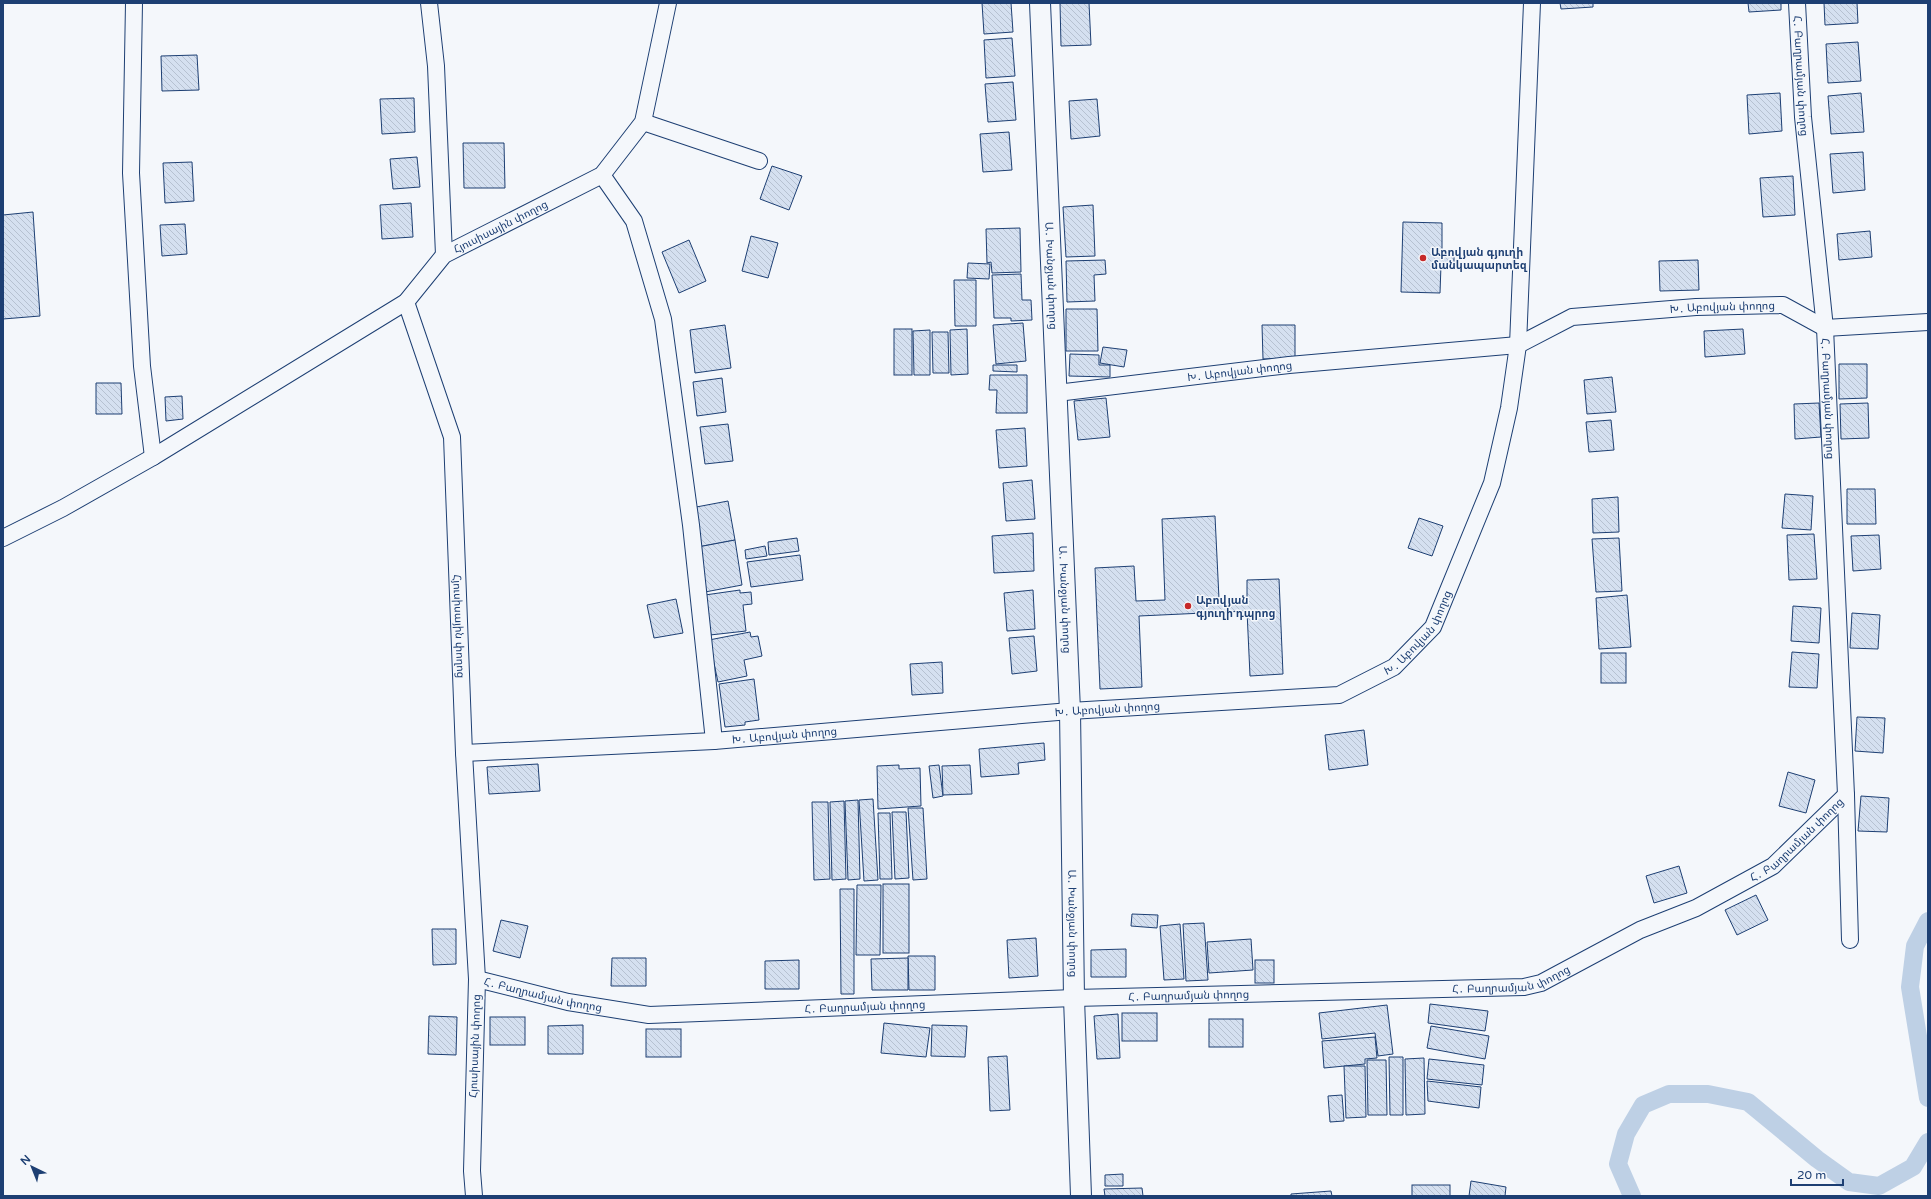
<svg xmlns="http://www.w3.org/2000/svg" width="1931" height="1199" viewBox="0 0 1931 1199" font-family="'Varela Round','Noto Sans Armenian',sans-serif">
<defs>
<pattern id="building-back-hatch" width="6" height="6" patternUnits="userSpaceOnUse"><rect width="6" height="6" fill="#d5e0f0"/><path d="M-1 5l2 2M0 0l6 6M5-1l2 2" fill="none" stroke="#b6c1d1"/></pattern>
</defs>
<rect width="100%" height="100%" fill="#f4f7fb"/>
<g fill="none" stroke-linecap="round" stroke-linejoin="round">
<g stroke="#bed0e5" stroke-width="18">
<path d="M1928 921 1915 946 1910 987 1928 1098"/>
<path d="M1632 1196 1618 1164 1626 1134 1643 1105 1669 1094H1708L1748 1102 1817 1159 1849 1182 1879 1186 1913 1167 1928 1142"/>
</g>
</g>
<g fill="url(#building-back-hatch)" stroke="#1d3f73">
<path d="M982 3H1011L1013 32 984 34Z"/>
<path d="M1060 3H1089L1091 45 1061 46Z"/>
<path d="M1560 3H1593V7L1561 9Z"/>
<path d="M1748 3H1781V10L1749 12Z"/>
<path d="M1824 3H1857L1858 23 1825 25Z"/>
<path d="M1012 38 1015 76 986 78 984 40Z"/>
<path d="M1858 42 1861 81 1828 83 1826 44Z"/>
<path d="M197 55 199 90 162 91 161 56Z"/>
<path d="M1013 82 1016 120 988 122 985 84Z"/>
<path d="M1780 93 1782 131 1749 134 1747 95Z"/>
<path d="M1861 93 1864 132 1831 134 1828 96Z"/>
<path d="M414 98 415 132 382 134 380 99Z"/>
<path d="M1097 99 1100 136 1071 139 1069 101Z"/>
<path d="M1009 132 1012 170 983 172 980 134Z"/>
<path d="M463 143H504L505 188H464Z"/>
<path d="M1863 152 1865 190 1833 193 1830 154Z"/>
<path d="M417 157 420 187 393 189 390 159Z"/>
<path d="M192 162 194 201 165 203 163 163Z"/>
<path d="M772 166 802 176 789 210 760 199Z"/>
<path d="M1793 176 1795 215 1763 217 1760 178Z"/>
<path d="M411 203 413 237 382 239 380 205Z"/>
<path d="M1093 205 1095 256 1066 257 1063 207Z"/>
<path d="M33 212 40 316 3 319V215Z"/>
<path d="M1403 222 1442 223V251H1454V266L1441 265 1440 293 1401 292Z"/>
<path d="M185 224 187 254 162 256 160 225Z"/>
<path d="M1020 228 1021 272 992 273 991 262 987 263 986 229Z"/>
<path d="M1870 231 1872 257 1839 260 1837 234Z"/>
<path d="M751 236 778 243 768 278 742 271Z"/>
<path d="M689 240 706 281 679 293 662 252Z"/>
<path d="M1105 260 1106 274 1094 275 1095 301 1067 302 1066 261Z"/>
<path d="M1698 260 1699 290 1660 291 1659 261Z"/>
<path d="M968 263 990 264 989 279 967 278Z"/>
<path d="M1021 274 1022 300H1031L1032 320 1011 321V318H994L992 275Z"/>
<path d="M954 280H976V326H955Z"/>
<path d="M1066 309H1097L1098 351H1066Z"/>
<path d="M1023 323 1026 361 996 364 993 325Z"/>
<path d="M725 325 731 368 695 373 690 330Z"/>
<path d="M1262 325H1295V358L1263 359Z"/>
<rect x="894" y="329" width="18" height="46"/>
<path d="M967 329 968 374 951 375 950 330Z"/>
<path d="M1743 329 1745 354 1705 357 1704 331Z"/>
<path d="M930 330V375H914L913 331Z"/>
<path d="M932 332H948L949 373H933Z"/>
<path d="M1103 347 1127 350 1124 367 1100 363Z"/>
<path d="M1070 354 1099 355V365H1110V377L1069 376Z"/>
<path d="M1839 364H1867V398L1839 399Z"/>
<path d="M993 365H1017V372L993 371Z"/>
<path d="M990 375H1027V413H996L997 390H989Z"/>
<path d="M1612 377 1616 412 1587 414 1584 380Z"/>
<path d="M722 378 726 412 697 416 693 382Z"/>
<path d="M96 383H121L122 414H96Z"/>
<path d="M182 396 183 419 166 421 165 397Z"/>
<path d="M1106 398 1110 437 1078 440 1074 401Z"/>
<path d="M1819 403 1821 437 1795 439 1794 404Z"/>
<path d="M1868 403 1869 438 1841 439 1840 404Z"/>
<path d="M1611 420 1614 450 1589 452 1586 422Z"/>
<path d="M728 424 733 461 705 464 700 427Z"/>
<path d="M1025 428 1027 466 999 468 996 430Z"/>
<path d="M1032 480 1035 519 1006 521 1003 483Z"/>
<path d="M1847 489H1875L1876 524H1847Z"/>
<path d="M1785 494 1813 496 1811 530 1782 528Z"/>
<path d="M1618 497 1619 532 1593 533 1592 499Z"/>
<path d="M728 501 735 540 698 547 691 508Z"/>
<path d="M1215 516 1219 599 1247 598V580L1279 579 1283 674 1250 676 1247 611 1139 616 1142 687 1100 689 1095 568 1134 566 1136 601 1165 600 1162 519Z"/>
<path d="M1419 518 1443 526 1432 556 1408 548Z"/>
<path d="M1033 533 1034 571 994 573 992 536Z"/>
<path d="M1814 534 1817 579 1789 580 1787 535Z"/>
<path d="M1879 535 1881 569 1853 571 1851 536Z"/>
<path d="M797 538 799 551 769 555 768 542Z"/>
<path d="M1619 538 1622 591 1596 592 1592 539Z"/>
<path d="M735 540 742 585 705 592 698 547Z"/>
<path d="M765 546 767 556 746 559 745 550Z"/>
<path d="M800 555 803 580 751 587 747 562Z"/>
<path d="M740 590V593L751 592 752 604 743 605 746 631 710 635 705 595Z"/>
<path d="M1033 590 1035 629 1007 631 1004 593Z"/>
<path d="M1627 595 1631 647 1599 649 1596 598Z"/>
<path d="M676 599 683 633 654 638 647 605Z"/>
<path d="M1793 606 1821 608 1819 643 1791 641Z"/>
<path d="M1852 613 1880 615 1878 649 1850 648Z"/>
<path d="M750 632 751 637 758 636 762 656 744 660 747 676 718 682 709 640Z"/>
<path d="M1034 636 1037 671 1012 674 1009 638Z"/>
<path d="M1792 652 1819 654 1817 688 1789 687Z"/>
<rect x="1601" y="653" width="25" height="30"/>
<path d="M942 662 943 693 912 695 910 664Z"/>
<path d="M754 679 759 720 745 722V725L725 727 719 684Z"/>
<path d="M1857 717 1885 718 1883 753 1855 751Z"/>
<path d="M1364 730 1368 765 1329 770 1325 735Z"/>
<path d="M1044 743 1045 760 1018 763 1019 774 981 777 979 749Z"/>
<path d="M538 764 540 791 489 794 487 767Z"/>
<path d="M899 765V769L920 768 921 806 878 809 877 766Z"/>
<path d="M939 765 943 796 933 798 929 766Z"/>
<path d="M970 765 972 794 943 795 942 766Z"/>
<path d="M1788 772 1815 780 1806 813 1779 806Z"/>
<path d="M1861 796 1889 798 1887 832 1858 831Z"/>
<path d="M873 799 878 880 864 881 859 800Z"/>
<path d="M858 800 860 879 848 880 845 801Z"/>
<path d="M844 801 846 879 832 880 830 802Z"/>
<path d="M812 802H828L830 879 814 880Z"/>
<path d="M908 808H923L927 879 913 880Z"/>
<path d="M892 812H906L909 878 895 879Z"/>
<path d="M878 813H890L892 879H880Z"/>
<path d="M1679 866 1687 893 1654 903 1646 876Z"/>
<rect x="883" y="884" width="26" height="69"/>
<path d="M857 885H881L880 955H856Z"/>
<path d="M840 889H854V994H841Z"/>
<path d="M1756 895 1768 920 1737 935 1725 910Z"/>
<path d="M1132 914 1158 915 1157 928 1131 926Z"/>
<path d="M501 920 528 926 520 958 493 951Z"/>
<path d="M1204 923 1208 980 1186 981 1183 924Z"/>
<path d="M1180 924 1184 979 1164 980 1160 926Z"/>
<path d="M432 929H456V964L433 965Z"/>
<path d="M1036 938 1038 976 1009 978 1007 940Z"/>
<path d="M1251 939 1253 970 1209 973 1207 942Z"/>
<path d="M1126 949V977H1091V950Z"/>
<path d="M908 956H935V990H909Z"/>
<path d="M612 958H646V986H611Z"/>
<path d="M908 958V990H872L871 959Z"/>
<path d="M799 960V989H765V961Z"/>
<rect x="1255" y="960" width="19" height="23"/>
<path d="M1430 1004 1488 1011 1485 1031 1428 1023Z"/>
<path d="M1387 1005 1393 1054 1378 1056 1375 1033 1322 1039 1319 1013Z"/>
<rect x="1122" y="1013" width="35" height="28"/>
<path d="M1118 1014 1120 1058 1097 1059 1094 1016Z"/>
<path d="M429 1016 457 1017 456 1055 428 1054Z"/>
<rect x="490" y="1017" width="35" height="28"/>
<rect x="1209" y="1019" width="34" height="28"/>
<path d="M884 1023 930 1028 926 1057 881 1053Z"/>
<path d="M583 1025V1054H548V1026Z"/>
<path d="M932 1025 967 1026 965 1057 931 1056Z"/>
<path d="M1431 1026 1489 1036 1485 1059 1427 1048Z"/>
<rect x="646" y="1029" width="35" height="28"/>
<path d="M1375 1037 1377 1058 1365 1059V1064L1324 1068 1322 1041Z"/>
<path d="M1007 1056 1010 1110 990 1111 988 1057Z"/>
<path d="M1389 1057H1403V1115H1390Z"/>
<path d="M1424 1058 1425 1114 1406 1115 1405 1059Z"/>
<path d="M1429 1059 1484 1065 1482 1085 1427 1079Z"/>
<path d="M1367 1060H1386L1387 1115H1368Z"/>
<path d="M1344 1066H1365L1366 1117 1346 1118Z"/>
<path d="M1427 1081 1481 1087 1479 1108 1428 1101Z"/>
<path d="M1342 1095 1344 1121 1330 1122 1328 1096Z"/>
<path d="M1123 1174V1186H1105V1175Z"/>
<path d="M1471 1181 1506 1187 1505 1196H1469Z"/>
<rect x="1412" y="1185" width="38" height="11"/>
<path d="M1142 1188 1143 1196H1105L1104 1189Z"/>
<path d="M1331 1191 1332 1196H1291V1194Z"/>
</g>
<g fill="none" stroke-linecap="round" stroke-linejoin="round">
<defs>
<g id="minor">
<path d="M134 3 131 173 142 366 153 457"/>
<path d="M429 3 436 66 444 255"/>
<path id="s1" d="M1797 3 1803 117 1825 328 1846 795 1850 940"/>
<path d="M643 122 759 161"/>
<path d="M602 175 634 221 663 319 691 525 714 741"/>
<path id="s2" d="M406 302 452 437 464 753 477 979 472 1171 474 1196"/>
<path id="s3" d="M1057 393 1289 365 1518 345 1572 317 1696 307 1783 305 1825 328 1928 322"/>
<path id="s4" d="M3 538 63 508 153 457 406 302 444 255 602 175 643 122 668 3"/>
<path id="s5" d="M464 753 714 741 1070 711 1339 695 1394 667 1433 627 1492 483 1509 408 1518 345 1532 3"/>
<path id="s6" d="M477 979 568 1002 649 1015 1074 998 1524 987 1541 983 1640 930 1696 908 1773 866 1846 795"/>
</g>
<g id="tertiary">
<path id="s7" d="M1040 3 1070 711 1074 998 1081 1196"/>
</g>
</defs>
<use href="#minor" stroke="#1d3f73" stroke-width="18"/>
<use href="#tertiary" stroke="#1d3f73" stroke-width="22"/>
<use href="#minor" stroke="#f4f7fb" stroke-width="16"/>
<use href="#tertiary" stroke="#f4f7fb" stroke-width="20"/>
</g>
<g fill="#c62828" stroke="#f4f7fb" stroke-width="1.5">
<circle cx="1423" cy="258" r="4"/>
<circle cx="1188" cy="606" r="4"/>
</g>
<g text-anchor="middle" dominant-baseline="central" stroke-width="3" stroke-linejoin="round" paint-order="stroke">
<g font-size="11" fill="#1d3f73" stroke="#f4f7fb">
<text stroke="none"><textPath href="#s1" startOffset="73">Հ․ Բաղրամյան փողոց</textPath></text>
<text stroke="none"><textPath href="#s4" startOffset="591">Հյուսիսային փողոց</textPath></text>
<text stroke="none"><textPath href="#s7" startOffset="273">Ա․ Խանջյան փողոց</textPath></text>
<text stroke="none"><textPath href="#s3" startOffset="675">Խ․ Աբովյան փողոց</textPath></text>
<text stroke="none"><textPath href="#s3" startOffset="184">Խ․ Աբովյան փողոց</textPath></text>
<text stroke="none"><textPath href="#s1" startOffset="397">Հ․ Բաղրամյան փողոց</textPath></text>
<text stroke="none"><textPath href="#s7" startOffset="597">Ա․ Խանջյան փողոց</textPath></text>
<text stroke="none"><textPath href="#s2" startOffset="332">Հյուսիսային փողոց</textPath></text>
<text stroke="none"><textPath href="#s5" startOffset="981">Խ․ Աբովյան փողոց</textPath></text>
<text stroke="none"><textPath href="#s5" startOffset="645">Խ․ Աբովյան փողոց</textPath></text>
<text stroke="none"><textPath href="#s5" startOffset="321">Խ․ Աբովյան փողոց</textPath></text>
<text stroke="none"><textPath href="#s6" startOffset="1364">Հ․ Բաղրամյան փողոց</textPath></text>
<text stroke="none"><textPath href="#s7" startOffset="921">Ա․ Խանջյան փողոց</textPath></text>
<text stroke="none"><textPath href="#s6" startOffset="1040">Հ․ Բաղրամյան փողոց</textPath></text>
<text stroke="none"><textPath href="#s6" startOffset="68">Հ․ Բաղրամյան փողոց</textPath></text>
<text stroke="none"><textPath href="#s6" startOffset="716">Հ․ Բաղրամյան փողոց</textPath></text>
<text stroke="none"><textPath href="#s6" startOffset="392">Հ․ Բաղրամյան փողոց</textPath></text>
<text transform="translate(475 1046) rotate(-88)">Հյուսիսային փողոց</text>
</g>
<g font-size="11" font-weight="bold" fill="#1d3f73" stroke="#f4f7fb" text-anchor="start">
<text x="1431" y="252">Աբովյան գյուղի<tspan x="1431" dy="13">մանկապարտեզ</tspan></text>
<text x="1196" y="600">Աբովյան<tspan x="1196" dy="13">գյուղի դպրոց</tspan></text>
</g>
</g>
<rect width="1931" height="1199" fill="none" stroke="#1d3f73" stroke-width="8"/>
<g transform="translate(32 1167) rotate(317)" stroke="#f4f7fb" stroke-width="3" paint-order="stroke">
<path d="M0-3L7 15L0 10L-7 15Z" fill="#1d3f73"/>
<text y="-6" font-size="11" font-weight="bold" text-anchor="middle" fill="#1d3f73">N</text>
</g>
<path d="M1791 1179v6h52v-6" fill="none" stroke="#1d3f73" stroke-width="2"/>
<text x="1797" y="1179" font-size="12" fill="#1d3f73" stroke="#f4f7fb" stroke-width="3" paint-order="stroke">20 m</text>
</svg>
